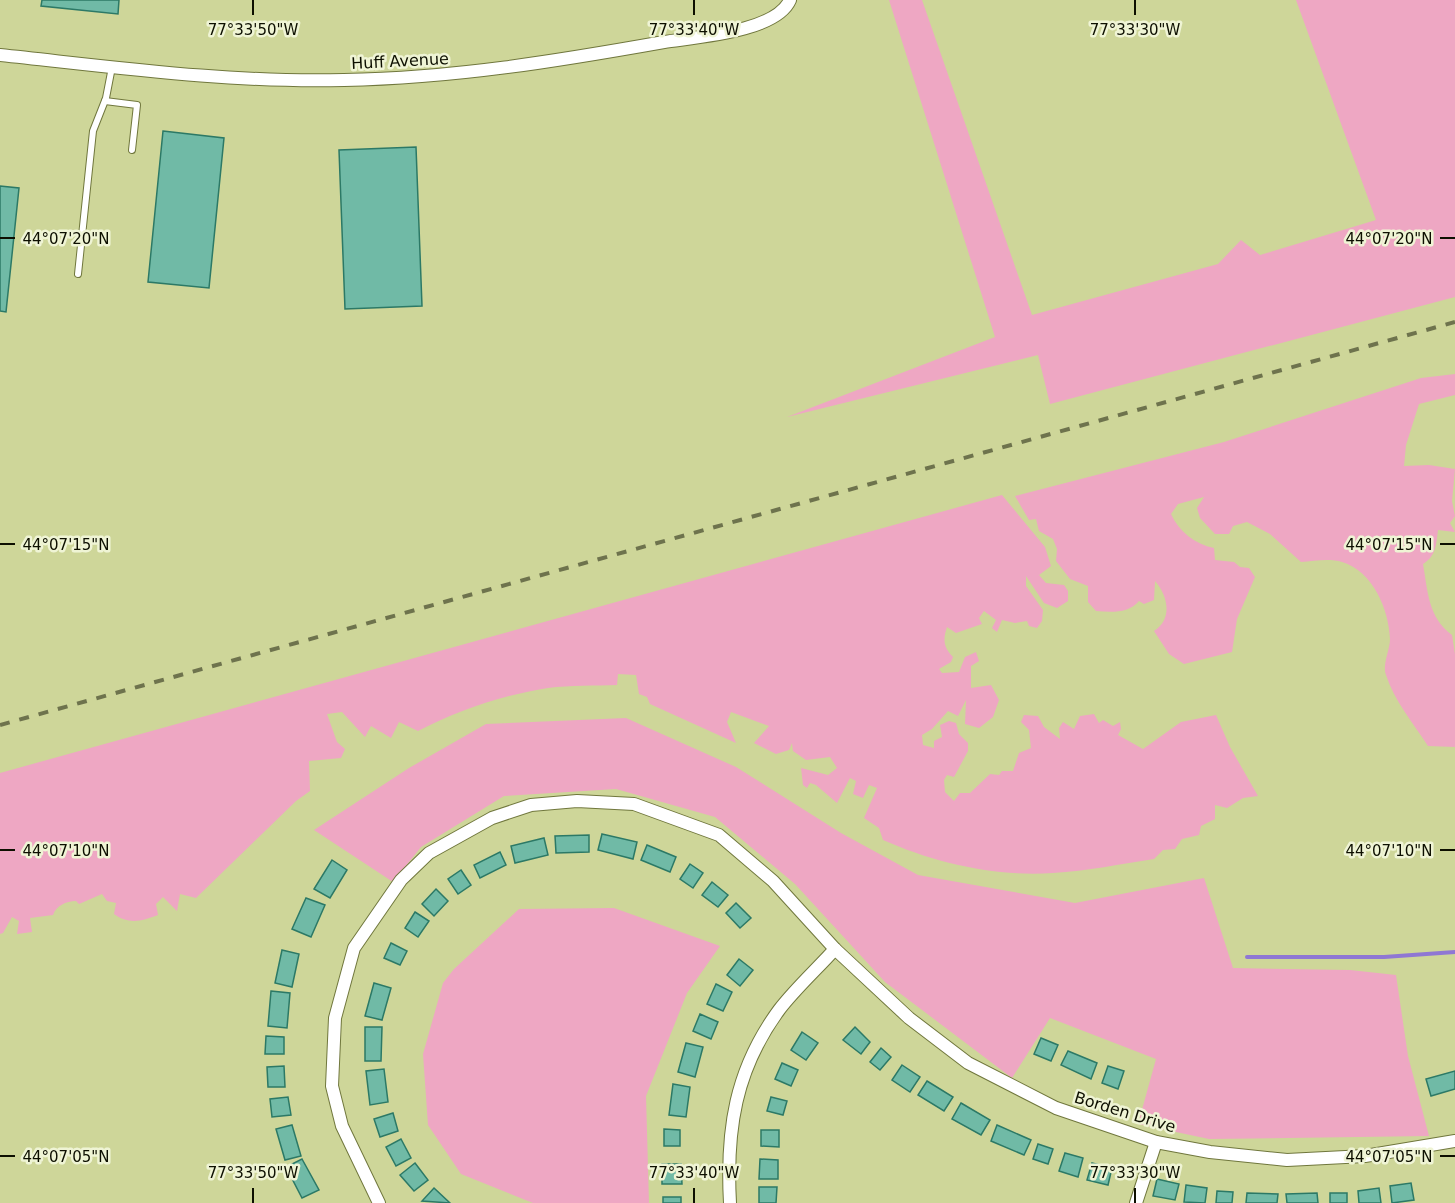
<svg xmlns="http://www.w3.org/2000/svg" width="1455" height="1203" viewBox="0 0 1455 1203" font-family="'DejaVu Sans',sans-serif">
<rect width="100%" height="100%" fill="#ced699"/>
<g fill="#eea7c3">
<path d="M889 0H922L1032 315 1218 264 1241 240 1260 255 1376 220 1296 0H1455V297L1050 404 1038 355 787 417 995 337Z"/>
<path d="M1455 374V395L1419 404 1406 445 1404 466 1429 465 1455 469 1452 501 1455 516 1450 523 1455 532 1438 530C1436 545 1436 556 1423 564 1428 592 1428 617 1452 635L1455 654V747L1428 746C1413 723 1394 700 1386 675 1382 665 1390 650 1390 639 1389 610 1373 571 1342 562 1330 558 1314 561 1301 562L1270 534 1247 522 1233 526 1229 534H1215L1200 518 1197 508 1204 497 1178 504 1171 514C1179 532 1195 544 1214 548L1215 560 1234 562 1240 567 1249 568 1255 577 1237 619 1232 652 1184 664 1169 654 1154 631C1173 619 1168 596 1155 581L1154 600 1144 604 1139 601C1128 614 1111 612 1096 611L1088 602V586L1070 579 1056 561 1057 549 1053 539 1039 531 1036 519 1029 520 1015 496 1224 442 1421 378Z"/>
<path d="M1002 495 1045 547 1051 566 1039 575 1046 583 1064 585 1068 591V601L1057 608 1044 603 1026 576V586L1043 610 1042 621 1037 628 1029 626 1027 621 1015 623 1002 620 997 632 992 628 996 620 984 611 979 618 982 624 956 633 947 627C943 639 943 647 953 657L951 662 939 669 942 673 959 672 965 657 976 652 979 661 971 666V688L991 685 999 700 993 717 979 728 965 724 966 700 958 716 948 711 932 729 922 735 923 745 934 748V741L942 737 940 725 949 721 956 723 959 734 968 743V751L954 777 947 775 944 780 945 792 954 801 960 793H970L990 774 999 775 1002 771H1013L1019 753 1031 748 1029 730 1021 722 1024 715 1038 716 1044 727 1060 739 1059 728 1063 722 1074 729 1080 716 1094 714 1099 723 1103 720 1113 726 1120 722 1121 729 1118 735 1143 749 1181 722 1216 715 1230 747 1258 796 1243 798 1227 808 1215 805V819L1201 826 1199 835 1182 839 1175 849 1163 850 1154 859C1121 864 1087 871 1053 873 996 877 935 863 883 840L879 828 864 818 877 788 869 785 863 798 853 794 856 781 850 778 837 803 816 785 810 783 807 788 803 785 801 768 828 775 837 768 830 757 806 760 793 751 792 743 789 750 776 754 754 743 769 726 731 712 727 722 736 743 650 704 647 697 639 694 636 675 618 674 617 685C595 686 571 685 548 688 503 695 459 710 418 731L399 722 391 738 371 726 365 737 342 712 327 714 337 742 345 749 341 758 309 761 310 791 296 801 196 898 180 894 177 911 163 897 156 904 158 915C142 921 129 925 114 914L116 903 107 901 102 894 79 904 76 901C66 901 56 906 53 915L30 918 32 932 17 934 19 921 12 917 3 933 0 934V773Z"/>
<path d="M626 718 736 767 841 833 918 875 1075 903 1204 878 1233 968 1350 970 1396 975 1408 1056 1429 1136 1209 1139 1138 1124 1156 1059 1050 1018 1012 1078 885 982 795 884 715 817 616 789 504 796 421 847 393 882 314 830 409 768 486 724Z"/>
<path d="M614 908 720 946 687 993 646 1096 649 1203H533L461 1174 428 1125 423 1054 443 983 454 969 519 909Z"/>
</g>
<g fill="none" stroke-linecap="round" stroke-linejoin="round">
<path stroke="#8f77d4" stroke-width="4" d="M1247 957H1384L1455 952"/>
</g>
<g fill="#70baa6" stroke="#2c7966" stroke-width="1.5">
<path d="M42 0H119L118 14 41 6Z"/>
<path d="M163 131 224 138 209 288 148 282Z"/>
<path d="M416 147 422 306 345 309 339 150Z"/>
<path d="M0 186 19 188 6 312 0 311Z"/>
<path d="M602 834 637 842 633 859 598 850Z"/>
<path d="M589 835V852L556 853 555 836Z"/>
<path d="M544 838 548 855 515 863 511 846Z"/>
<path d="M647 845 676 857 670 872 641 860Z"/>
<path d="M500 852 506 865 480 878 474 865Z"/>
<path d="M332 860 347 870 330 898 314 889Z"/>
<path d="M690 864 703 873 693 888 680 879Z"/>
<path d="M461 870 471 885 458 894 448 879Z"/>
<path d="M712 882 728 895 718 907 702 895Z"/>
<path d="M436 889 448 901 434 916 422 904Z"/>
<path d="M306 898 325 905 311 937 292 929Z"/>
<path d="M736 903 751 918 740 928 726 913Z"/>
<path d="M415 912 429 921 418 937 405 928Z"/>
<path d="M391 943 407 951 400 965 384 958Z"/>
<path d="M282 950 299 954 292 987 275 983Z"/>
<path d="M739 959 753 970 740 986 727 975Z"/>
<path d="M374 983 391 988 382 1020 365 1016Z"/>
<path d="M716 984 732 992 723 1011 707 1004Z"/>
<path d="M271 991 290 993 287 1028 268 1026Z"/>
<path d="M700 1014 718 1022 711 1039 693 1031Z"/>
<path d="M365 1027H382L381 1061H365Z"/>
<path d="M855 1027 870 1042 861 1054 843 1040Z"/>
<path d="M802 1032 818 1043 806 1060 791 1050Z"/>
<path d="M266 1036 284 1037V1054H265Z"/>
<path d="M1041 1038 1058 1045 1051 1061 1034 1054Z"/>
<path d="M686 1043 703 1047 695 1077 678 1072Z"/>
<path d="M881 1048 891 1057 880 1070 870 1062Z"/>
<path d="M1068 1051 1097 1063 1091 1079 1061 1065Z"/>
<path d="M782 1063 798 1070 791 1086 775 1079Z"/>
<path d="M902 1065 920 1077 910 1092 892 1080Z"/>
<path d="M284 1066 285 1087H268L267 1067Z"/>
<path d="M1108 1066 1124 1071 1118 1089 1102 1083Z"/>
<path d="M384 1069 388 1102 370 1105 366 1071Z"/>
<path d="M1455 1071V1089L1431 1096 1426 1079Z"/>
<path d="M927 1081 953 1097 944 1111 918 1095Z"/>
<path d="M673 1084 690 1087 686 1117 669 1115Z"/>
<path d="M288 1097 291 1115 272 1117 270 1099Z"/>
<path d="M771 1097 787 1101 783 1115 767 1111Z"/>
<path d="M961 1103 990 1120 981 1135 952 1119Z"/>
<path d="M393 1113 398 1131 380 1137 374 1119Z"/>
<path d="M292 1125 301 1156 285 1160 276 1129Z"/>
<path d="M997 1125 1031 1140 1024 1155 991 1141Z"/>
<path d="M664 1129 680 1130V1146H664Z"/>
<path d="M761 1130H779V1147L761 1146Z"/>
<path d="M401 1139 411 1158 396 1166 386 1147Z"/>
<path d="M1038 1144 1053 1149 1048 1164 1033 1159Z"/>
<path d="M1065 1153 1083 1158 1078 1177 1059 1171Z"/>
<path d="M302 1159 319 1190 302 1198 286 1167Z"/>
<path d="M760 1159 778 1160V1179H759Z"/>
<path d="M415 1163 428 1180 414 1191 400 1175Z"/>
<path d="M1092 1163 1112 1168 1108 1185 1087 1180Z"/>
<path d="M662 1164H681L682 1184H662Z"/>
<path d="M1157 1179 1179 1184 1175 1200 1153 1196Z"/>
<path d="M1411 1183 1414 1200 1392 1203 1390 1186Z"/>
<path d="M1186 1185 1207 1188 1205 1203 1184 1202Z"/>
<path d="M759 1187H777L776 1203H759Z"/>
<path d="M434 1188 450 1203 422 1201Z"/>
<path d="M1379 1188 1381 1203H1359L1358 1191Z"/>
<path d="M1217 1191 1233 1192 1232 1203H1216Z"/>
<path d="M1247 1193 1278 1194 1277 1203H1246Z"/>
<path d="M1317 1193 1318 1203H1287L1286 1194Z"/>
<rect x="1330" y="1193" width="17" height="10"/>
<rect x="663" y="1197" width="18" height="6"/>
</g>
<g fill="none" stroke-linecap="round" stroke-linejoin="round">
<defs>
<g id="service">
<path d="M105 101 137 105 132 150"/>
<path d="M78 274 93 131 106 98 112 67"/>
</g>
<g id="minor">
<path d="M0 55C114 67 229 83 344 80 454 78 557 61 664 42 696 37 776 32 790 0"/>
<path d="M379 1203 342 1126 332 1086 335 1018 354 948 401 880 429 853 492 818 531 805 577 801 634 804 719 835 773 881 835 949 909 1018 968 1063 1056 1108 1156 1142 1210 1152 1287 1160 1365 1156 1455 1141"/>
<path d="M730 1203C726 1130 735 1070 779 1010 795 989 817 969 835 949"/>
<path d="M1136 1203 1156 1142"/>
</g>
</defs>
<use href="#service" stroke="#70773d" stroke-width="8"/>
<use href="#minor" stroke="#70773d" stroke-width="14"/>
<use href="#service" stroke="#fff" stroke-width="6"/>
<use href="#minor" stroke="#fff" stroke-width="12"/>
<path stroke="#6e734d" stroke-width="4" stroke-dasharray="10 10" stroke-linecap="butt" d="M0 725 1455 322"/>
</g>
<path fill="none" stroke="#0d0f00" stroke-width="2" d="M253 0V15M694 0V15M1135 0V15M0 238H15M1440 238H1455M0 544H15M1440 544H1455M0 850H15M1440 850H1455M0 1156H15M1440 1156H1455M253 1188V1203M694 1188V1203M1135 1188V1203"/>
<g text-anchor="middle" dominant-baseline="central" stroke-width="5" stroke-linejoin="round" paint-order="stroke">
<g font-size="16" fill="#0d0f00" stroke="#eff4d5">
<text transform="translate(400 61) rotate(-3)">Huff Avenue</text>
<text transform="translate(1125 1112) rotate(17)">Borden Drive</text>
</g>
</g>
<g font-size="15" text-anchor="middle" fill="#0d0f00" stroke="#eff4d5" stroke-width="5" stroke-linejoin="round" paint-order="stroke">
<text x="253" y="35">77°33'50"W</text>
<text x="694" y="35">77°33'40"W</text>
<text x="1135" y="35">77°33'30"W</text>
<text x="66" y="244">44°07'20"N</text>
<text x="1389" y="244">44°07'20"N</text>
<text x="66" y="550">44°07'15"N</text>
<text x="1389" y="550">44°07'15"N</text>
<text x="66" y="856">44°07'10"N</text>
<text x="1389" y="856">44°07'10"N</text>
<text x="66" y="1162">44°07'05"N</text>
<text x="1389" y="1162">44°07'05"N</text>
<text x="253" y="1178">77°33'50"W</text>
<text x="694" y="1178">77°33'40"W</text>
<text x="1135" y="1178">77°33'30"W</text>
</g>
</svg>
